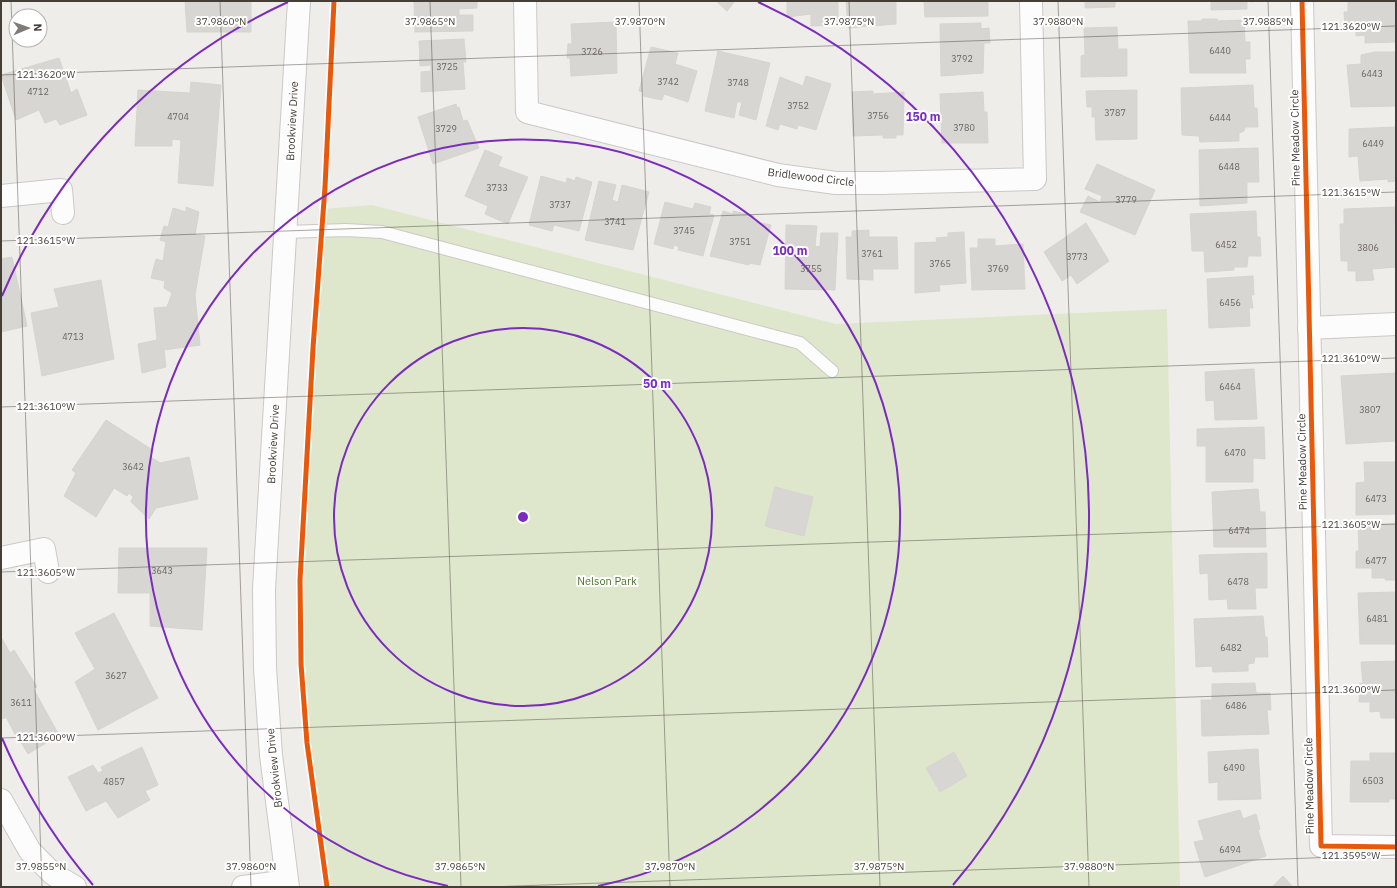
<svg xmlns="http://www.w3.org/2000/svg" width="1397" height="888" viewBox="0 0 1397 888" font-family="'IBM Plex Sans',sans-serif">
<rect width="100%" height="100%" fill="#efedea"/>
<path fill="#dee7cc" d="M372 205 836 324 1167 309 1180 887H327L307 743 301 664 300 580 313 348 323 209Z"/>
<g fill="#d8d6d2" stroke="#d7d4d0">
<path d="M185 1H251V32H187Z"/>
<path d="M414 1H477V8L459 9V15H473V31L415 32Z"/>
<path d="M716 1H735L727 11Z"/>
<path d="M787 1H838V25L811 26V14L787 17Z"/>
<path d="M846 1H896V24L848 28Z"/>
<path d="M924 1H988V16L925 17Z"/>
<path d="M1085 1H1115V7L1085 8Z"/>
<path d="M1211 1H1253V2L1247 1V9L1211 10Z"/>
<path d="M1348 1H1396V42L1365 43V35L1356 36V29H1345L1344 12H1348Z"/>
<path d="M1202 19H1217L1218 21 1244 20 1245 42H1250V59H1245L1246 73H1190L1188 21H1202Z"/>
<path d="M616 22 617 73 571 76 570 58H567L568 44H572L571 24Z"/>
<path d="M981 23V29L989 28 990 43H984L983 73 941 76 940 24Z"/>
<path d="M1117 27 1118 49H1127V76L1081 77V56L1085 55 1084 28Z"/>
<path d="M464 39 466 62H463L465 89 421 92V72L431 71V65L420 66 419 41Z"/>
<path d="M651 47 678 53 675 64 697 71 688 102 664 94 662 100 643 96 644 92 639 91Z"/>
<path d="M718 51 770 63 756 120 739 115 742 102H737L734 118 705 111Z"/>
<path d="M1375 52H1396V106L1351 107 1347 65 1361 64V55Z"/>
<path d="M59 58 71 93 77 89 87 115 60 125 56 119 45 123 39 110 16 120 1 75Z"/>
<path d="M806 76 831 84 816 130 798 125 797 129 780 124 778 130 766 126 780 77 803 86Z"/>
<path d="M191 82 221 85 213 186 178 183 181 140 172 139V146H135L138 90 190 93Z"/>
<path d="M1253 85 1254 108H1257L1258 127H1245L1244 131 1239 133V141L1200 142 1199 136 1182 135 1181 88Z"/>
<path d="M1137 90V139L1096 140 1095 117H1092V107H1087L1086 91Z"/>
<path d="M873 91V94L904 92 903 135H896V138H883V135L853 136 852 92Z"/>
<path d="M983 92 984 112H987L988 143H942L940 94Z"/>
<path d="M456 104 457 108 459 107 463 121 467 120 479 148 433 164 418 117Z"/>
<path d="M1396 127V181L1388 182V179L1360 181 1358 156 1349 157V129Z"/>
<path d="M1258 148 1259 182H1247V203L1200 206 1199 150Z"/>
<path d="M485 150 502 157 498 166 528 177 508 224 485 214 488 206 465 196Z"/>
<path d="M1097 164 1155 190 1135 235 1080 212 1088 196 1100 202 1102 196 1085 189Z"/>
<path d="M541 176 566 183 567 178 575 181 576 177 592 182 579 231 554 225 552 231 529 225Z"/>
<path d="M599 181 616 185 612 200 618 202 622 185 649 192 633 250 585 240Z"/>
<path d="M665 202 693 209 695 203 711 207 709 214 714 215 703 256 678 250 679 247 674 245 673 249 654 244Z"/>
<path d="M186 207 199 212 195 235 205 236 195 295 200 345 164 350 166 367 142 373 138 344 157 340 154 308 167 307 172 293 164 288 165 281 151 278 156 259 163 261 166 242 160 240 164 226 168 227 173 208 186 212Z"/>
<path d="M1395 207 1396 267 1372 269 1374 280 1356 281V271H1348V261H1341L1340 224H1344V209Z"/>
<path d="M723 211 733 214V211L754 216 753 221 771 225 760 265 749 263V265L710 256Z"/>
<path d="M1256 211 1257 237H1260L1261 256H1248L1247 267H1234V270L1205 272 1204 251H1192L1190 214Z"/>
<path d="M1086 223 1109 261 1077 284 1071 275 1062 281 1044 252Z"/>
<path d="M786 225 817 226 815 246 820 247 821 233H838L835 290 785 289Z"/>
<path d="M869 230V237H897L898 269H873V280L847 279 846 237H852V231Z"/>
<path d="M964 232 966 283 939 285 940 291 915 293V243L937 242 936 238 948 237V233Z"/>
<path d="M978 239H995V246L1023 244 1025 289 972 290 970 248H978Z"/>
<path d="M12 257 27 326 1 332V259Z"/>
<path d="M1253 276 1254 295H1251L1253 308H1249L1250 326 1209 328 1207 279Z"/>
<path d="M101 280 114 359 42 376 31 313 59 307 54 289Z"/>
<path d="M1254 369 1257 419 1215 420 1214 400 1206 401 1205 372Z"/>
<path d="M1396 373V441L1346 444 1341 376Z"/>
<path d="M106 420 151 449 149 456 160 463 189 457 198 499 156 508 149 519 131 502 133 497 129 493 127 496 114 488 96 517 64 496 76 473 72 470Z"/>
<path d="M1264 427 1265 459 1253 458V482H1206V446H1197V429Z"/>
<path d="M1364 462H1396V514L1356 515V483L1365 482Z"/>
<path d="M775 487 813 497 804 536 765 526Z"/>
<path d="M1258 489 1260 512H1265L1266 547H1214L1212 492Z"/>
<path d="M1358 524H1396V580H1385L1386 578H1372V568H1356V551H1359Z"/>
<path d="M119 548H207L202 630 150 626V593H118Z"/>
<path d="M1267 553V588H1255L1256 609H1228L1227 599 1209 600 1208 573 1200 574 1199 555Z"/>
<path d="M1396 592V644H1360L1358 593Z"/>
<path d="M114 613 158 698 98 730 75 682 95 669 75 633Z"/>
<path d="M1263 616 1265 637H1267L1268 657H1255L1254 663 1248 664V671L1213 672 1212 666 1196 667 1194 619Z"/>
<path d="M1 637 10 653 14 650 37 687 33 688 59 735 28 754 18 737 17 738 6 717 3 719 1 715Z"/>
<path d="M1396 661V718H1381L1380 711 1370 712V702H1359L1360 683 1363 684 1361 662Z"/>
<path d="M1255 683 1256 693H1270L1271 710H1267L1269 734 1202 736 1201 700H1212V684Z"/>
<path d="M142 747 158 785 145 791 150 800 118 818 106 801 86 811 68 777 93 765 98 773 103 771 101 767Z"/>
<path d="M1258 749 1261 799 1218 800V782L1209 783 1208 752Z"/>
<path d="M954 752 967 776 940 792 926 768Z"/>
<path d="M1370 753H1396V799H1389V802H1350L1351 761H1370Z"/>
<path d="M1240 810 1243 819 1256 814 1260 829 1258 830 1266 856 1205 877 1194 842 1204 840 1198 821Z"/>
<path d="M1283 876 1293 887H1272Z"/>
</g>
<g fill="none" stroke-linecap="round" stroke-linejoin="round">
<defs>
<path id="service" d="M285 232 346 230 382 232 800 343 832 371"/>
<g id="minor">
<path d="M525 1 527 112 778 175 836 183H880L1035 179 1031 1"/>
<path d="M1302 1 1321 846 1396 847"/>
<path d="M1 196 61 190 63 213"/>
<path d="M1309 328 1396 324"/>
<path d="M1 558 44 549 48 572"/>
<path d="M1 800 30 851 53 874 75 887"/>
<path d="M243 887 287 881"/>
<path d="M288 887 271 755 265 668 264 589 299 1"/>
</g>
</defs>
<use href="#service" stroke="#cbc9c6" stroke-width="14"/>
<use href="#minor" stroke="#cbc9c6" stroke-width="24"/>
<use href="#service" stroke="#fdfcfc" stroke-width="12"/>
<use href="#minor" stroke="#fdfcfc" stroke-width="22"/>
<defs>
<g id="cycleway">
<path d="M1302 1 1321 846 1396 847"/>
<path d="M327 887 307 743 301 664 300 580 313 348 325 187 334 1"/>
</g>
</defs>
<use href="#cycleway" stroke="#fff" stroke-width="8"/>
<use href="#cycleway" stroke="#e8590c" stroke-width="5"/>
</g>
<path fill="none" stroke="#443e37" stroke-width="1" stroke-opacity="0.45" d="M11 1 42 887M220 1 251 887M430 1 461 887M639 1 670 887M849 1 880 887M1058 1 1089 887M1268 1 1298 887M1 75 1396 26M1 241 1396 192M1 407 1396 358M1 572 1396 524M1 738 1396 690M488 887 1396 855"/>
<g fill="none" stroke="#7b2cbf" stroke-width="2">
<circle cx="523" cy="517" r="189"/>
<path d="M448 886A377 377 0 1 1 598 886"/>
<path d="M93 885A566 566 0 0 1 2 738M2 296A566 566 0 0 1 288 2M758 2A566 566 0 0 1 953 885"/>
</g>
<g text-anchor="middle" dominant-baseline="central" stroke-width="4" stroke-linejoin="round" paint-order="stroke">
<g font-size="9" fill="#6a655e">
<text x="1220" y="50">6440</text>
<text x="592" y="51">3726</text>
<text x="962" y="58">3792</text>
<text x="447" y="66">3725</text>
<text x="1372" y="73">6443</text>
<text x="668" y="81">3742</text>
<text x="738" y="82">3748</text>
<text x="38" y="91">4712</text>
<text x="798" y="105">3752</text>
<text x="1115" y="112">3787</text>
<text x="878" y="115">3756</text>
<text x="178" y="116">4704</text>
<text x="1220" y="117">6444</text>
<text x="964" y="127">3780</text>
<text x="446" y="128">3729</text>
<text x="1373" y="143">6449</text>
<text x="1229" y="166">6448</text>
<text x="497" y="187">3733</text>
<text x="1126" y="199">3779</text>
<text x="560" y="204">3737</text>
<text x="615" y="221">3741</text>
<text x="684" y="230">3745</text>
<text x="740" y="241">3751</text>
<text x="1226" y="244">6452</text>
<text x="1368" y="247">3806</text>
<text x="872" y="253">3761</text>
<text x="1077" y="256">3773</text>
<text x="940" y="263">3765</text>
<text x="811" y="268">3755</text>
<text x="998" y="268">3769</text>
<text x="1230" y="302">6456</text>
<text x="73" y="336">4713</text>
<text x="1230" y="386">6464</text>
<text x="1370" y="409">3807</text>
<text x="1235" y="452">6470</text>
<text x="133" y="466">3642</text>
<text x="1376" y="498">6473</text>
<text x="1239" y="530">6474</text>
<text x="1376" y="560">6477</text>
<text x="162" y="570">3643</text>
<text x="1238" y="581">6478</text>
<text x="1377" y="618">6481</text>
<text x="1231" y="647">6482</text>
<text x="116" y="675">3627</text>
<text x="21" y="702">3611</text>
<text x="1236" y="705">6486</text>
<text x="1234" y="767">6490</text>
<text x="1373" y="780">6503</text>
<text x="114" y="781">4857</text>
<text x="1230" y="849">6494</text>
</g>
<g font-size="11" fill="#443e37" stroke="#fff">
<text transform="translate(292 121) rotate(-87)">Brookview Drive</text>
<text transform="translate(1295 138) rotate(-91)">Pine Meadow Circle</text>
<text transform="translate(811 177) rotate(7)">Bridlewood Circle</text>
<text transform="translate(273 444) rotate(-87)">Brookview Drive</text>
<text transform="translate(1302 462) rotate(-91)">Pine Meadow Circle</text>
<text transform="translate(274 768) rotate(-96)">Brookview Drive</text>
<text transform="translate(1309 786) rotate(-91)">Pine Meadow Circle</text>
</g>
<g font-size="11" fill="#4b702f" stroke="#fff">
<text x="607" y="581">Nelson Park</text>
</g>
</g>
<g font-size="10" text-anchor="middle" fill="#443e37" stroke="#fff" stroke-width="4" stroke-linejoin="round" paint-order="stroke">
<text x="221" y="25">37.9860°N</text>
<text x="430" y="25">37.9865°N</text>
<text x="640" y="25">37.9870°N</text>
<text x="849" y="25">37.9875°N</text>
<text x="1058" y="25">37.9880°N</text>
<text x="1268" y="25">37.9885°N</text>
<text x="1351" y="30">121.3620°W</text>
<text x="46" y="78">121.3620°W</text>
<text x="1351" y="196">121.3615°W</text>
<text x="46" y="244">121.3615°W</text>
<text x="1351" y="362">121.3610°W</text>
<text x="46" y="410">121.3610°W</text>
<text x="1351" y="528">121.3605°W</text>
<text x="46" y="576">121.3605°W</text>
<text x="1351" y="693">121.3600°W</text>
<text x="46" y="741">121.3600°W</text>
<text x="1351" y="859">121.3595°W</text>
<text x="41" y="870">37.9855°N</text>
<text x="251" y="870">37.9860°N</text>
<text x="460" y="870">37.9865°N</text>
<text x="670" y="870">37.9870°N</text>
<text x="879" y="870">37.9875°N</text>
<text x="1089" y="870">37.9880°N</text>
</g>
<circle cx="523" cy="517" r="6" fill="#7b2cbf" stroke="#fff" stroke-width="2"/>
<g font-size="12" text-anchor="middle" font-weight="bold" fill="#7b2cbf" stroke="#fff" stroke-width="4" stroke-linejoin="round" paint-order="stroke">
<text x="923" y="121">150 m</text>
<text x="790" y="255">100 m</text>
<text x="657" y="388">50 m</text>
</g>
<rect width="1397" height="888" fill="none" stroke="#443e37" stroke-width="4"/>
<g transform="translate(28 28) rotate(88)"><circle r="19" fill="#ffffff" stroke="#b4b2af"/>
<path d="M0-3L7 15L0 10L-7 15Z" fill="#807b76"/>
<text y="-6" font-size="11" font-weight="bold" text-anchor="middle" fill="#443e37">N</text>
</g>
</svg>
